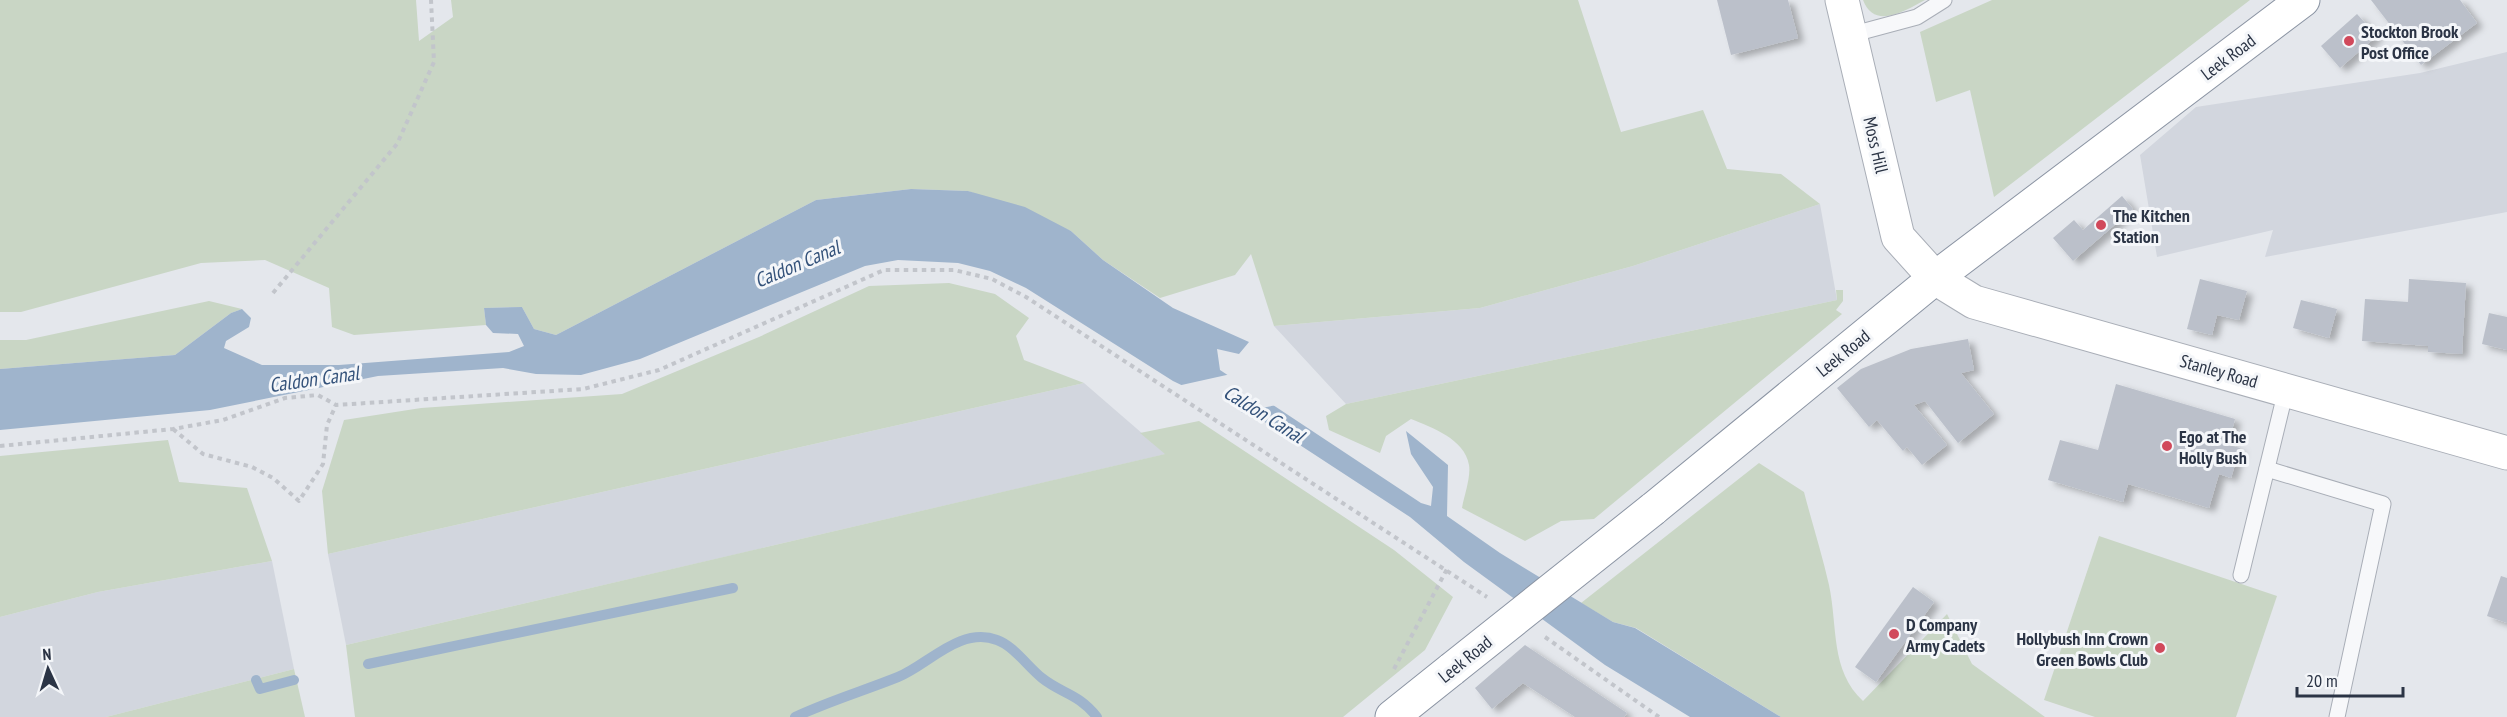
<svg xmlns="http://www.w3.org/2000/svg" width="2507" height="717" viewBox="0 0 2507 717" font-family="'PT Sans Narrow',sans-serif">
<defs>
<filter id="shadow"><feDropShadow dx="6" dy="4" stdDeviation="3" flood-color="#0004"/></filter>
</defs>
<rect width="100%" height="100%" fill="#e4e7ec"/>
<g fill="#d2d6de">
<path d="M2507 52V212L2265 257 2273 230 2157 257 2140 155 2196 107 2420 73Z"/>
<path d="M1820 204 1837 300 1346 404 1274 326 1480 308 1633 266Z"/>
<path d="M1084 383 1166 454 346 645 328 554Z"/>
<path d="M272 561 294 669 106 717H0V617L98 592Z"/>
</g>
<g fill="#c9d6c5">
<path d="M0 0H416L419 41 453 17 451 0H1578L1621 132 1703 110 1727 169 1781 174 1820 204 1633 266 1480 308 1274 326 1251 254 1235 275 1160 298 1103 260 1071 231 968 191 911 189 816 200 556 335 534 329 522 307 484 308 486 325 354 335 332 327 329 288 265 260 201 263 21 312H0Z"/>
<path d="M1863 0H1925C1905 11 1874 30 1863 0Z"/>
<path d="M1992 0H2250L1994 197 1970 90 1936 102 1920 32Z"/>
<path d="M949 283 995 294 1029 318 1016 336 1024 360 1084 383 328 554 322 491 344 420 421 408 622 394 759 337 869 286Z"/>
<path d="M1836 290H1843V301L1836 310 1842 314 1594 519 1561 521 1525 541 1462 508C1464 496 1471 477 1469 465 1465 439 1431 427 1411 419L1386 436 1380 453 1329 430 1326 416 1346 404 1837 300Z"/>
<path d="M209 301 242 309 231 313 175 355 0 369V340H26Z"/>
<path d="M1199 421 1394 550 1453 597 1425 650 1343 717H355L346 645 1165 454 1140 433Z"/>
<path d="M168 440 179 482 247 488 272 561 98 592 0 617V456Z"/>
<path d="M1759 463 1804 492C1812 523 1822 554 1829 585 1838 628 1830 670 1863 701L1947 614 1972 664 2045 717H1781L1636 628 1613 622 1581 603Z"/>
<path d="M2099 536 2277 596 2236 717H2095L2044 700Z"/>
<path d="M294 669 305 717H106Z"/>
</g>
<path fill="#9fb4cc" d="M911 189 968 191 1025 207 1071 231 1103 260 1173 308 1249 342 1239 354 1217 349 1220 370 1421 503 1431 506 1433 487 1411 454 1406 431 1448 465 1447 516 1500 553 1613 622 1635 628 1781 717H1690L1605 665 1464 562 1410 517 1260 419 1227 407 1173 381 1026 288 990 271 958 263 898 260 865 266 640 359 581 375 536 374 503 368 378 376 210 410 0 430V369L175 355 231 313 242 309 251 318 249 327 226 341 224 348 262 365H339L509 352 524 346 518 334 493 333 486 325 484 308 522 307 534 329 556 335 816 200Z"/>
<path fill="#e4e7ec" d="M1231 374 1277 405 1236 413 1177 386Z"/>
<g fill="none" stroke-linecap="round" stroke-linejoin="round">
<g stroke="#9fb4cc" stroke-width="10">
<path d="M368 664 733 588"/>
<path d="M256 680 260 689 294 680"/>
<path d="M795 717C829 701 863 691 898 677 928 665 960 626 997 640 1014 646 1028 667 1042 678 1062 694 1078 693 1097 717"/>
</g>
</g>
<g fill="#bbc0ca" filter="url(#shadow)">
<path d="M1717 0H1788L1798 38 1731 55Z"/>
<path d="M2371 0H2460L2477 23 2421 65Z"/>
<path d="M2357 14 2377 36 2340 68 2321 46Z"/>
<path d="M2122 196 2133 209 2073 261 2053 238 2074 220 2083 230Z"/>
<path d="M2200 279 2247 291 2239 320 2217 315 2212 335 2187 329Z"/>
<path d="M2409 279 2466 283 2462 354 2428 352V346L2362 341 2365 299 2408 302Z"/>
<path d="M2301 300 2337 309 2329 338 2293 328Z"/>
<path d="M2489 313 2507 317V350L2482 344Z"/>
<path d="M1968 339 1974 370 1961 373 1994 414 1958 443 1925 401 1914 405 1947 445 1922 465 1907 447 1903 451 1877 420 1869 427 1837 388 1861 369 1911 349Z"/>
<path d="M2116 384 2235 419 2228 445 2240 448 2231 478 2219 474 2209 508 2128 484 2123 502 2048 480 2060 440 2098 450Z"/>
<path d="M2501 576 2507 578V623L2487 616Z"/>
<path d="M1913 587 1934 602 1876 682 1855 667Z"/>
<path d="M1525 645 1627 713 1624 717H1575L1523 683 1492 709 1475 688Z"/>
</g>
<g fill="none" stroke-linecap="round" stroke-linejoin="round">
<defs>
<g id="lane">
<path d="M1850 35 1917 17 1944 0"/>
<path d="M2267 469 2383 504 2337 717"/>
<path d="M2241 575 2286 390"/>
</g>
<path id="secondary" d="M1842 0 1898 237 1935 278 1974 302 2507 453"/>
<g id="highway">
<path d="M1653 509 1935 278 2303 0"/>
<path d="M1392 717 1452 669"/>
</g>
</defs>
<use href="#lane" stroke="#a9aeb7" stroke-width="17"/>
<use href="#secondary" stroke="#a9aeb7" stroke-width="35"/>
<use href="#highway" stroke="#8b94a3" stroke-width="35"/>
<g stroke="#c2c5cb" stroke-width="4" stroke-dasharray="4.5 4.5" stroke-linecap="butt">
<path d="M273 293 397 144 434 62 431 0"/>
<path d="M173 429 203 454 252 467 273 478 299 501 323 464 327 425 336 405"/>
<path d="M0 446 173 429 223 420 285 398 318 395 336 405 583 389 659 370 884 270H954L992 279 1026 297 1487 597"/>
<path d="M1545 637 1659 717"/>
<path d="M1394 669 1447 569"/>
</g>
<use href="#lane" stroke="#f7f8fa" stroke-width="15"/>
<use href="#secondary" stroke="#fff" stroke-width="33"/>
<use href="#highway" stroke="#fff" stroke-width="33"/>
<defs>
<path id="highway-bridge" d="M1452 669 1653 509"/>
</defs>
<use href="#highway-bridge" stroke="#8b94a3" stroke-width="35" stroke-linecap="butt"/>
<use href="#highway-bridge" stroke="#fff" stroke-width="33"/>
</g>
<g fill="#d1495b" stroke="#f4f6f9" stroke-width="2">
<circle cx="2349" cy="41" r="6"/>
<circle cx="2101" cy="225" r="6"/>
<circle cx="2167" cy="446" r="6"/>
<circle cx="1894" cy="634" r="6"/>
<circle cx="2160" cy="648" r="6"/>
</g>
<g text-anchor="middle" dominant-baseline="central" stroke-width="6" stroke-linejoin="round" paint-order="stroke">
<g font-size="18" font-weight="bold" fill="#2b3445" stroke="#f4f6f9" text-anchor="start">
<text x="2361" y="31">Stockton Brook<tspan x="2361" dy="21">Post Office</tspan></text>
<text x="2113" y="215">The Kitchen<tspan x="2113" dy="21">Station</tspan></text>
<text x="2179" y="436">Ego at The<tspan x="2179" dy="21">Holly Bush</tspan></text>
<text x="1906" y="624">D Company<tspan x="1906" dy="21">Army Cadets</tspan></text>
<text x="2148" y="638" text-anchor="end">Hollybush Inn Crown<tspan x="2148" dy="21">Green Bowls Club</tspan></text>
</g>
<g font-size="18" fill="#2b3445" stroke="#f4f6f9">
<text transform="translate(2228 57) rotate(-37)">Leek Road</text>
<text transform="translate(1876 145) rotate(77)">Moss Hill</text>
<text transform="translate(1843 353) rotate(-39)">Leek Road</text>
<text transform="translate(2219 371) rotate(16)">Stanley Road</text>
<text transform="translate(1465 659) rotate(-39)">Leek Road</text>
</g>
<g font-size="20" font-style="italic" fill="#34527a" stroke="#f4f6f9">
<text transform="translate(797 264) rotate(-23)">Caldon Canal</text>
<text transform="translate(314 379) rotate(-8)">Caldon Canal</text>
<text transform="translate(1264 414) rotate(32)">Caldon Canal</text>
</g>
</g>
<g transform="translate(48 669) rotate(356)" stroke="#f4f6f9" stroke-width="4.5" paint-order="stroke">
<path d="M0-4.5L10 22L0 15L-10 22Z" fill="#2b3445"/>
<text y="-9" font-size="16" font-weight="bold" text-anchor="middle" fill="#2b3445">N</text>
</g>
<path d="M2297 687v9h106v-9" fill="none" stroke="#2b3445" stroke-width="3"/>
<text x="2306" y="687" font-size="18" fill="#2b3445" stroke="#f4f6f9" stroke-width="4.5" paint-order="stroke">20 m</text>
</svg>
